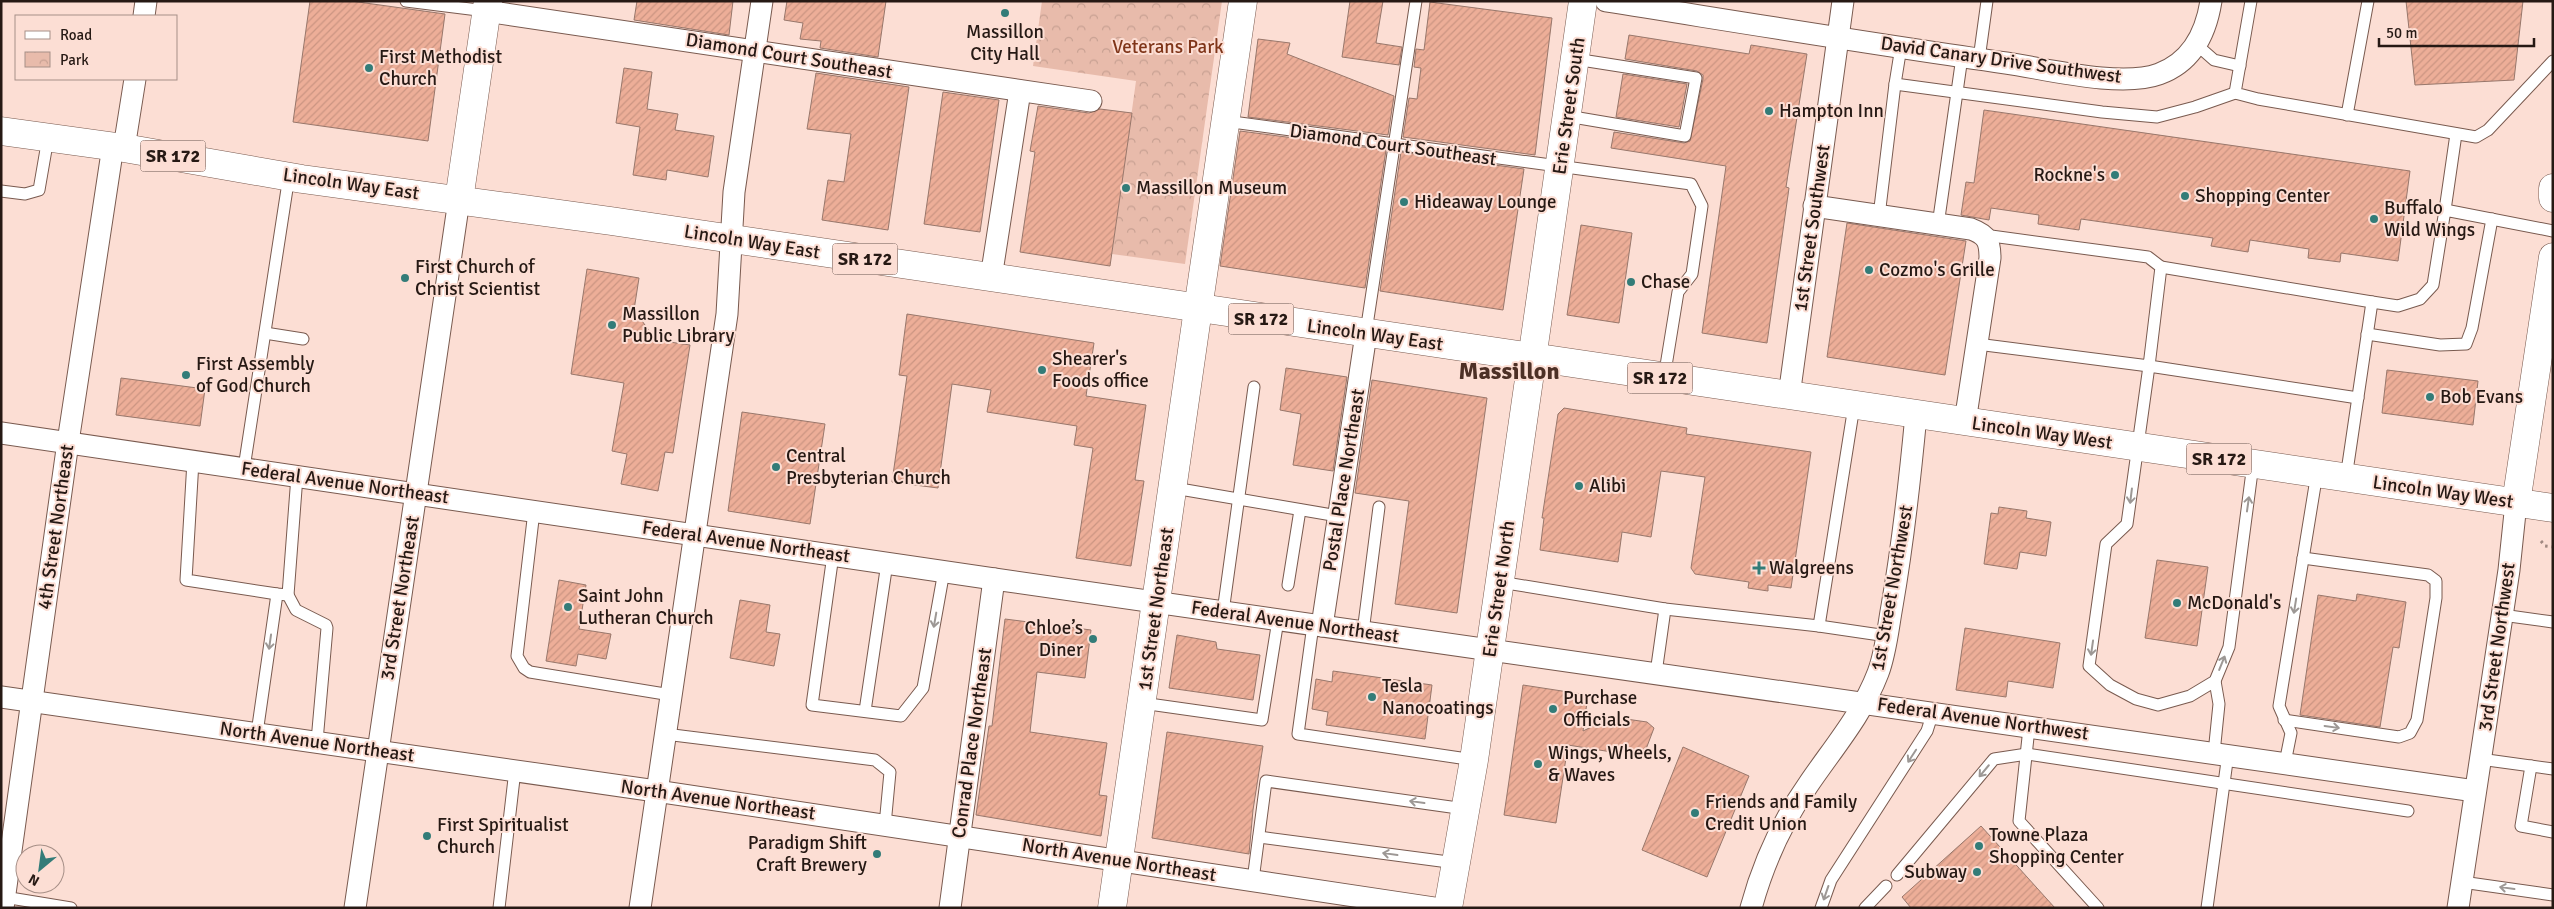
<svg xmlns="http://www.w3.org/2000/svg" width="2554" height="909" viewBox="0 0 2554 909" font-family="Signika,sans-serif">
<defs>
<pattern id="park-crowns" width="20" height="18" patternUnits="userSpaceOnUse" patternTransform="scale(1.25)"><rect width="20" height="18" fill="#e8bbab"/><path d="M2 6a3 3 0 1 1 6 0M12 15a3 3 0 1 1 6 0" fill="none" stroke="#c7a092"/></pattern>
<pattern id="building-hatch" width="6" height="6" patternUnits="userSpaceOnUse" patternTransform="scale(1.25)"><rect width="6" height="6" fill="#edae98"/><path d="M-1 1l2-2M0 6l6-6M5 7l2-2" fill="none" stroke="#cb9582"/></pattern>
</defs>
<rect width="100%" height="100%" fill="#fcded4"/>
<path fill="url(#park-crowns)" d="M1042 1H1222L1185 264 1112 254 1136 81 1033 66Z"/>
<g fill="url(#building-hatch)" stroke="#98776b">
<path d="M310 1H351L445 14 428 141 293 122Z"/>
<path d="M637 1H733L729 35 634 20Z"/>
<path d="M787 1H886L878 57 820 48 821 41 800 39 803 23 784 20Z"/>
<path d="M1350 1H1383L1376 43 1402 47 1399 65 1342 57Z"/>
<path d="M2406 1H2523L2514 80 2415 85Z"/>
<path d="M1430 2 1552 18 1535 155 1403 137 1409 98 1417 99 1421 68 1414 67 1416 49 1424 50Z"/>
<path d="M1629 35 1749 54 1751 45 1807 54 1786 187 1789 188 1767 343 1702 333 1726 166 1611 148 1614 132 1684 143 1690 141 1703 79V75L1697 71 1625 59Z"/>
<path d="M1258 39 1290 43 1287 54 1394 96 1388 135 1248 117Z"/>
<path d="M624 68 652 72 647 109 678 114 675 130 714 136 708 177 667 170 666 180 633 175 640 127 616 123Z"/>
<path d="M816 73 909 87 888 230 822 220 828 180 844 182 851 134 807 129Z"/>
<path d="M1623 74 1687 84 1679 127 1616 117Z"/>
<path d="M943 92 999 100 980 232 924 224Z"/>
<path d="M1038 106 1089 113 1100 109 1132 113 1110 266 1020 252 1035 152 1030 151Z"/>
<path d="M1984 110 2410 171 2398 261 2341 253 2340 262 2308 258 2309 249 2250 240 2248 252 2211 246 2213 238 2081 219 2079 230 2038 224 2039 215 1991 208 1989 220 1961 215 1966 182 1974 183Z"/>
<path d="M1240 131 1386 150 1365 288 1220 266Z"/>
<path d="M1401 152 1524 169 1503 310 1380 291Z"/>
<path d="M1847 223 1966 241 1945 375 1827 357Z"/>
<path d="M1581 225 1632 233 1619 323 1567 315Z"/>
<path d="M587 269 639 278 634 310 656 340 690 345 673 453 665 452 658 491 621 484 627 454 612 451 624 383 571 374Z"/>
<path d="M907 314 1094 343 1086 396 1146 405 1135 480 1144 481 1131 566 1076 558 1093 448 1074 445 1077 426 987 412 991 390 952 384 938 488 892 482 907 376 899 375Z"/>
<path d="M1286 368 1347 377 1333 471 1293 465 1301 414 1280 410Z"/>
<path d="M2387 370 2478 381 2473 425 2382 413Z"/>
<path d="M121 378 205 389 200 426 116 415Z"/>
<path d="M1372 380 1487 398 1457 613 1395 604 1409 501 1355 493Z"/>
<path d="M1564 408 1687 428 1686 434 1811 452 1791 588 1768 585V591L1748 588 1749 582 1695 574 1691 568 1705 477 1661 471 1651 537 1622 532 1618 562 1540 550 1544 518H1542L1558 414Z"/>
<path d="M742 412 825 424 810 524 728 511Z"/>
<path d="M1999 507 2027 511 2026 518 2051 522 2046 556 2020 552 2017 569 1984 564 1991 513 1998 514Z"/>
<path d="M2157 560 2208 567 2197 646 2145 638Z"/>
<path d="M559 580 586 585 579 629 611 634 606 659 578 654 576 666 546 661Z"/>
<path d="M2357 594 2406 602 2399 648 2393 647 2380 727 2300 715 2318 595 2356 601Z"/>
<path d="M740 600 770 605 766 632 780 634 774 666 730 658Z"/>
<path d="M1005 619 1091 630 1085 678 1037 672 1030 732 1107 743 1099 795 1107 796 1101 836 976 815 989 726H992Z"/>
<path d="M1965 628 2060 643 2053 688 2008 681 2006 697 1956 690Z"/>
<path d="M1177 635 1216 642 1217 649 1260 655 1253 700 1169 688Z"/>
<path d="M1333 671 1432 685 1425 739 1326 725 1328 712 1312 709 1316 679 1332 682Z"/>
<path d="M1523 685 1588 695 1583 731 1612 717 1647 722 1654 728 1643 757 1568 745 1556 823 1504 815Z"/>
<path d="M1167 732 1263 746 1253 810 1249 854 1152 838Z"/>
<path d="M1683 747 1749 776 1707 877 1642 850Z"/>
<path d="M1981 826 2055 908H1911L1902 897Z"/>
</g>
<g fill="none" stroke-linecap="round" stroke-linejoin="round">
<defs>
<g id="service">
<path d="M406 1 486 11"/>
<path d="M2251 1 2235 93 2258 99 2476 137 2488 130 2553 61"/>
<path d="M2197 45 2214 60 2240 66"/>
<path d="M1979 59 1987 1"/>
<path d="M1895 84 1901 47"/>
<path d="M2347 115 2368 1"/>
<path d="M1567 116 1685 136 1696 78 1575 59"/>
<path d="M1225 121 1691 184 1702 206 1692 274 1678 292 1664 378"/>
<path d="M1 191 25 194 39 190 48 138"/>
<path d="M2445 210 2456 134"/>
<path d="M1879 216 1895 84 2102 112 2157 117 2195 107 2235 93"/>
<path d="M1938 225 1962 57"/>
<path d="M2161 267 2372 302"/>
<path d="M1366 332 1416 1"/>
<path d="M265 333 303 339"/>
<path d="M2367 334 2440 345 2466 344 2472 328 2492 219"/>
<path d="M1977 344 2149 366 2161 267 2148 257 1984 235"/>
<path d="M193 461 186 580 277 594 288 595 297 476"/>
<path d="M2253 464 2229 647 2215 681 2190 696 2158 705 2136 699 2110 685 2089 666 2106 544 2127 524 2149 366 2358 398"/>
<path d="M244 468 289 176"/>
<path d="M2346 478 2372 302 2398 306 2420 299 2433 285 2445 210 2553 231"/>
<path d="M1174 488 1338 516"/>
<path d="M534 511 517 656 524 668 530 672 671 695"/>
<path d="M833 555 812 705 901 716 923 688 944 571"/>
<path d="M1500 582 1665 609 1819 626 1854 406"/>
<path d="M1288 585 1300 510"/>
<path d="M288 595 296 610 326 625 327 628 317 741"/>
<path d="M1223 612 1254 387"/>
<path d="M2502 615 2553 622"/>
<path d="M1313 625 1298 734 1474 760"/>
<path d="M1819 626 1887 636"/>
<path d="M1363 632 1379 507"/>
<path d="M1656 673 1665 609"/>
<path d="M1142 703 1262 720 1278 620"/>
<path d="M865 711 887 563"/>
<path d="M2284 720 2399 737 2410 733 2417 720 2436 598V581L2428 575 2303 558"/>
<path d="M2029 728 2019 821 2098 908"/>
<path d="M257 733 277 594"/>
<path d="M665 734 875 760 890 772 885 825"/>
<path d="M2214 753 2219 704 2215 681"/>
<path d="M2480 759 2553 769"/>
<path d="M2285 763 2291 733 2279 706 2317 473"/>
<path d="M2531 766 2521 826 2553 832"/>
<path d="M1259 837 1456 863"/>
<path d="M1897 875 1994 759 2027 754 2408 811"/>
<path d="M1253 880 1266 781 1465 809"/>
<path d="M2462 882 2553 895"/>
<path d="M4 897 71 908"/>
<path d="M499 908 515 770"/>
<path d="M1821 908 1831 880 1927 731 1933 712"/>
<path d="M1865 908 1886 886"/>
<path d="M2207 908 2228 754"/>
</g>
<g id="minor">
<path d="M1606 1C1739 22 1872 44 2006 63 2047 69 2121 88 2159 74 2192 62 2206 33 2211 1"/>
<path d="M486 11 1091 101"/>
<path d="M144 16 146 1"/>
<path d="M124 148 135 79"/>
<path d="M1814 206 1971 229C1987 235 1990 241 1990 258L1965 422"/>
<path d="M991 278 1020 91"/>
<path d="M1789 396 1843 1"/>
<path d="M1 433 994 579 2475 791"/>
<path d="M1322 626 1366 334"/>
<path d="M1 697 656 791 1434 908"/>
<path d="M3 908 68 442 113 146"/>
<path d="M355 908 459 200"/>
<path d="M640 908 727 314 734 192 762 1"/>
<path d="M950 908 994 579"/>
<path d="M1751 908C1763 864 1782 822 1808 785 1833 748 1862 715 1878 673 1886 652 1888 628 1892 606 1903 543 1910 479 1916 415"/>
<path d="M2458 908 2509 570 2516 503"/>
</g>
<g id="tertiary">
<path d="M459 200 488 1"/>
<path d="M1198 309 1243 1"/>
<path d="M1448 908 1474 760 1532 359"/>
</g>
<g id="secondary">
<path d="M1532 359 1583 1"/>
<path d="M1112 908 1198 309"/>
</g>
<g id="primary">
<path d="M1 131 124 148 302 179 611 221 2553 508"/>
<path d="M2516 503 2553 257"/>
</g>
<path id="trunk" d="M2553 188V198"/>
</defs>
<use href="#service" stroke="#795a4f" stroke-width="13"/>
<use href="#minor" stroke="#795a4f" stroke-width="23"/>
<use href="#tertiary" stroke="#795a4f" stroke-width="29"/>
<use href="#secondary" stroke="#795a4f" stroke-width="29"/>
<use href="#primary" stroke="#795a4f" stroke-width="29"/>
<use href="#trunk" stroke="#795a4f" stroke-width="29"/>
<path stroke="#a08981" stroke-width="3" stroke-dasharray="2.5 4" stroke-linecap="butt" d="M2541 541 2545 546 2553 547"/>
<use href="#service" stroke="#fff" stroke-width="11"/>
<use href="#minor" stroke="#fff" stroke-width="21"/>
<use href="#tertiary" stroke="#fff" stroke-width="28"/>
<use href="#secondary" stroke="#fff" stroke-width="28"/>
<use href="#primary" stroke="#fff" stroke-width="28"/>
<use href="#trunk" stroke="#fff" stroke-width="28"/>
</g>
<defs><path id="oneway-shaft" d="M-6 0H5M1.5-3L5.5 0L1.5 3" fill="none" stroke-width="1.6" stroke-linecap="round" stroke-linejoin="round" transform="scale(1.25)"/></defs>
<g stroke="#9d9895">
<use href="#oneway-shaft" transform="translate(2131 496) rotate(97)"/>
<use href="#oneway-shaft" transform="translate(2248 504) rotate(-82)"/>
<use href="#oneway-shaft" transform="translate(2295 606) rotate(99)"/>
<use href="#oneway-shaft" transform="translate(935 620) rotate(100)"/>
<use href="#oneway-shaft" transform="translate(270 642) rotate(98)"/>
<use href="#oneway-shaft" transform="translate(2092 648) rotate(98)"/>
<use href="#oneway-shaft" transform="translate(2222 663) rotate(-68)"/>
<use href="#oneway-shaft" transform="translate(2332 727) rotate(8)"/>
<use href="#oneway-shaft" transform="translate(1912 756) rotate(123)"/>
<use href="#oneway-shaft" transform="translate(1984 771) rotate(130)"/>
<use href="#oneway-shaft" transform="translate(1417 802) rotate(-172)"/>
<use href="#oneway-shaft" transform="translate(1390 854) rotate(-172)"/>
<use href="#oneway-shaft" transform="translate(2507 888) rotate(-172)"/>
<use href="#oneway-shaft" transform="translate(1826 893) rotate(109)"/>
</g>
<g fill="#337c78" stroke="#fcded4" stroke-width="2">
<circle cx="1005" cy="13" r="5"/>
<circle cx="369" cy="68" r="5"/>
<circle cx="1769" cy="111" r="5"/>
<circle cx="2115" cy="175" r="5"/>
<circle cx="1126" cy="188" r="5"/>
<circle cx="2185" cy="196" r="5"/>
<circle cx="1404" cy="202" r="5"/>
<circle cx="2374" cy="219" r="5"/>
<circle cx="1869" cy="270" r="5"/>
<circle cx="405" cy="278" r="5"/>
<circle cx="1631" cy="282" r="5"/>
<circle cx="612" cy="325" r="5"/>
<circle cx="1042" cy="370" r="5"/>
<circle cx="186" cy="375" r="5"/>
<circle cx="2430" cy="397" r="5"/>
<circle cx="776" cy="467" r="5"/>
<circle cx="1579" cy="486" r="5"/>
<path d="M1756.5 560.5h5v5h5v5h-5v5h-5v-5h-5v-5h5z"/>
<circle cx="2177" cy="603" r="5"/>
<circle cx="568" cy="607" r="5"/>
<circle cx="1093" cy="639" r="5"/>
<circle cx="1372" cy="697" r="5"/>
<circle cx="1553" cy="709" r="5"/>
<circle cx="1538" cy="764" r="5"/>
<circle cx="1695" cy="813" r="5"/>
<circle cx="427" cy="836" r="5"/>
<circle cx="1979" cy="846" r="5"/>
<circle cx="877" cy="854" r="5"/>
<circle cx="1977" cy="872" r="5"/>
</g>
<g text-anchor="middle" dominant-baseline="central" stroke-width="4" stroke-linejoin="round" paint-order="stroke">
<g fill="#fcded4" stroke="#66544e" stroke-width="1">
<rect x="140.5" y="140.5" width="65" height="31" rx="4"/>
<rect x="832.5" y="243.5" width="65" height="31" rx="4"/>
<rect x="1228.5" y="303.5" width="65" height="31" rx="4"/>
<rect x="1627.5" y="362.5" width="65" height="31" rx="4"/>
<rect x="2186.5" y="443.5" width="65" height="31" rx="4"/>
</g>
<g font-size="18" font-weight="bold" fill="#261914">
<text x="173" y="156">SR 172</text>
<text x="865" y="259">SR 172</text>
<text x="1261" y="319">SR 172</text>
<text x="1660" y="378">SR 172</text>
<text x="2219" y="459">SR 172</text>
</g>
<g font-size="19" fill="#261914" stroke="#fcded4" text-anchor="start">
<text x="1005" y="32" text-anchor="middle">Massillon<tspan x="1005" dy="22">City Hall</tspan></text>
<text x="379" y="57">First Methodist<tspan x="379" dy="22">Church</tspan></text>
<text x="1779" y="111">Hampton Inn</text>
<text x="2105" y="175" text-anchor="end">Rockne's</text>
<text x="1136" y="188">Massillon Museum</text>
<text x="2195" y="196">Shopping Center</text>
<text x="1414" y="202">Hideaway Lounge</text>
<text x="2384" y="208">Buffalo<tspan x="2384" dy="22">Wild Wings</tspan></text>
<text x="415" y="267">First Church of<tspan x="415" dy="22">Christ Scientist</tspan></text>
<text x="1879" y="270">Cozmo's Grille</text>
<text x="1641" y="282">Chase</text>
<text x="622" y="314">Massillon<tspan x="622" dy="22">Public Library</tspan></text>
<text x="1052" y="359">Shearer's<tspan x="1052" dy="22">Foods office</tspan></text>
<text x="196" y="364">First Assembly<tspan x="196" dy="22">of God Church</tspan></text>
<text x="2440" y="397">Bob Evans</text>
<text x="786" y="456">Central<tspan x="786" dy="22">Presbyterian Church</tspan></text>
<text x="1589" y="486">Alibi</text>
<text x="1769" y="568">Walgreens</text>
<text x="578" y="596">Saint John<tspan x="578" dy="22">Lutheran Church</tspan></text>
<text x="2187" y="603">McDonald's</text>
<text x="1083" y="628" text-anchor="end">Chloe’s<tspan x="1083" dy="22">Diner</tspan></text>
<text x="1382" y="686">Tesla<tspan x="1382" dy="22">Nanocoatings</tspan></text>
<text x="1563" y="698">Purchase<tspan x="1563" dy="22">Officials</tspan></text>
<text x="1548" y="753">Wings, Wheels,<tspan x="1548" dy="22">&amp; Waves</tspan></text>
<text x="1705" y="802">Friends and Family<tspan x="1705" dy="22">Credit Union</tspan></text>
<text x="437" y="825">First Spiritualist<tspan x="437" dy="22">Church</tspan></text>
<text x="1989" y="835">Towne Plaza<tspan x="1989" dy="22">Shopping Center</tspan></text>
<text x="867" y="843" text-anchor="end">Paradigm Shift<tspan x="867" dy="22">Craft Brewery</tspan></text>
<text x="1967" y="872" text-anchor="end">Subway</text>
</g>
<g font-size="19" fill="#7f3519" stroke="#fcded4">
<text x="1168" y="47">Veterans Park</text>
</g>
<g font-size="19" fill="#261914" stroke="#fcded4">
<text transform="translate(789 56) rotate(9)">Diamond Court Southeast</text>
<text transform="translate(2001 60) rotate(8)">David Canary Drive Southwest</text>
<text transform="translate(1569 106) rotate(-82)">Erie Street South</text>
<text transform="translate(1393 145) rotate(8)">Diamond Court Southeast</text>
<text transform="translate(351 184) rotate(8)">Lincoln Way East</text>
<text transform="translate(1812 228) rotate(-82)">1st Street Southwest</text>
<text transform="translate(752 242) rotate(9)">Lincoln Way East</text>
<text transform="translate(1375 335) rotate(8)">Lincoln Way East</text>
<text transform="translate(2042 433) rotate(8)">Lincoln Way West</text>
<text transform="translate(1344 480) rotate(-81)">Postal Place Northeast</text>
<text transform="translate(345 483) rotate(8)">Federal Avenue Northeast</text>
<text transform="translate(2443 492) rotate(8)">Lincoln Way West</text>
<text transform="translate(56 527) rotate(-82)">4th Street Northeast</text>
<text transform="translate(746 542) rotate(8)">Federal Avenue Northeast</text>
<text transform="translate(1892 588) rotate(-80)">1st Street Northwest</text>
<text transform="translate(1499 589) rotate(-82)">Erie Street North</text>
<text transform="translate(400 598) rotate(-81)">3rd Street Northeast</text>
<text transform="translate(1156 609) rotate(-82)">1st Street Northeast</text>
<text transform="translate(1295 622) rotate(8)">Federal Avenue Northeast</text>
<text transform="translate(2497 647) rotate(-82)">3rd Street Northwest</text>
<text transform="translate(1983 719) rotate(8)">Federal Avenue Northwest</text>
<text transform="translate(317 742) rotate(8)">North Avenue Northeast</text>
<text transform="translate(972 743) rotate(-82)">Conrad Place Northeast</text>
<text transform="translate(718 800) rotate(8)">North Avenue Northeast</text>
<text transform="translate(1119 860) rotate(9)">North Avenue Northeast</text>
</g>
<g font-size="24" font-weight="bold" fill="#4d3026" stroke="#fcded4">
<text x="1509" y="371">Massillon</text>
</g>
</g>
<rect width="2554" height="909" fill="none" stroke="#261914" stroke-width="5"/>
<rect x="15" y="15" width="162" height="65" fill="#fcded4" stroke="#a68f87"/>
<rect x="25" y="31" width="25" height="8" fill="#ffffff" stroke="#a68f87"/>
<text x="60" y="40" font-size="15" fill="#261914">Road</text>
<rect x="25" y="52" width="25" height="15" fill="url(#park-crowns)" stroke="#a68f87"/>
<text x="60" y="65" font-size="15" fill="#261914">Park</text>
<g transform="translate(40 869) rotate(209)"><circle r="24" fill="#fcded4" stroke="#a68f87"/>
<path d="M0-4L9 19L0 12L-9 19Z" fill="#337c78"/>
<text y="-8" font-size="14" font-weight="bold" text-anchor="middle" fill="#261914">N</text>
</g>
<path d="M2379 38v8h155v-8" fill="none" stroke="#261914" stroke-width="2.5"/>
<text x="2386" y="38" font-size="15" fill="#261914" stroke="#fcded4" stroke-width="4" paint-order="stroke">50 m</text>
</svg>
